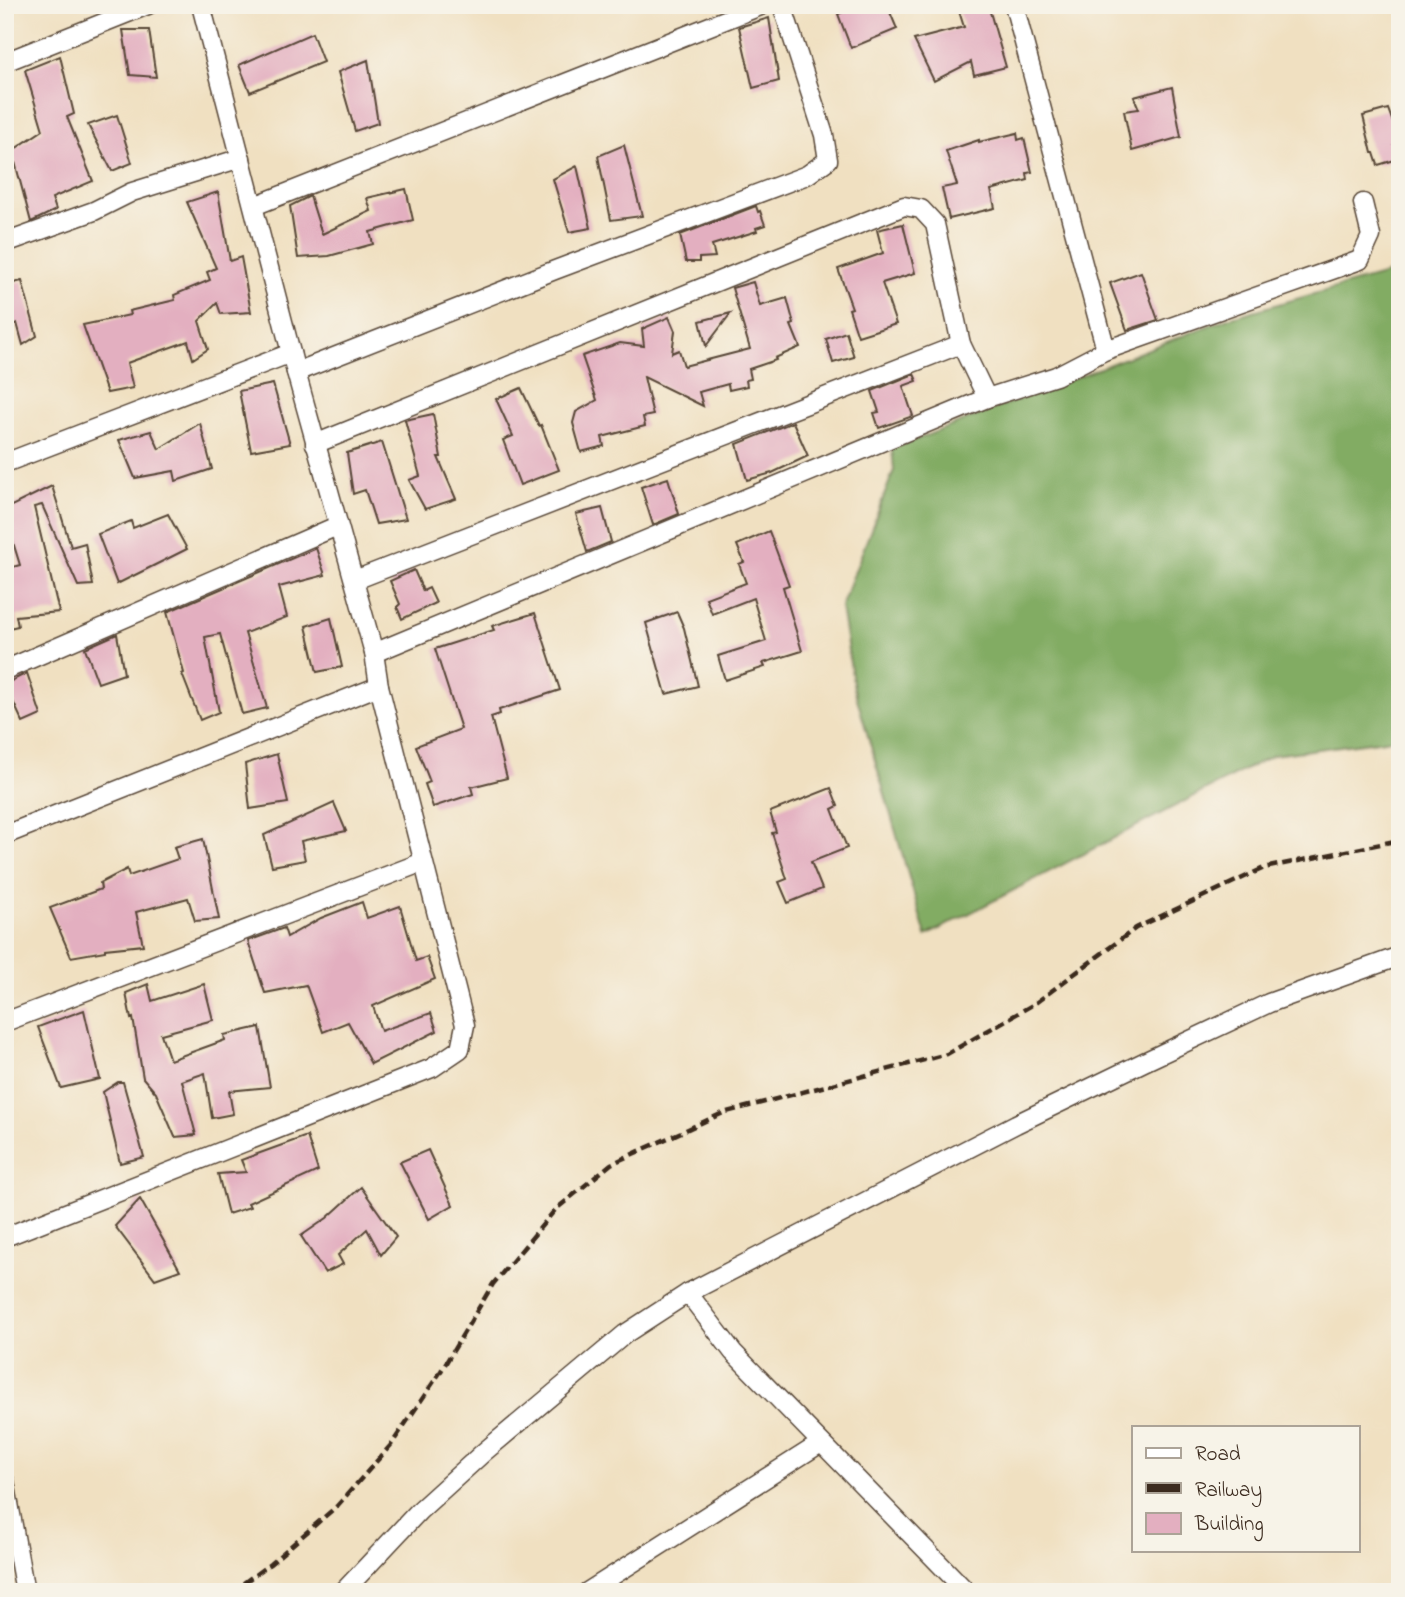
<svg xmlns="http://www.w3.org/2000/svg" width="1405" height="1597" viewBox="0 0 1405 1597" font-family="'Indie Flower',sans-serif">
<rect width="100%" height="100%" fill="#f7f3e8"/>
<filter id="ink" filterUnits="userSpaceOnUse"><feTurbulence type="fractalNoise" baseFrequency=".0143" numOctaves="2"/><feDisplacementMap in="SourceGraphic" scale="14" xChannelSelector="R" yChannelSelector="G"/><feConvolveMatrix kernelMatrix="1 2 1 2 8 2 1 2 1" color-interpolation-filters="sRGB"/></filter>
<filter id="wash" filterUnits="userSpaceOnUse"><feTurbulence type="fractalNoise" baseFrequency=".00686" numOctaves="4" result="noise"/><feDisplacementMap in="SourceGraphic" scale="28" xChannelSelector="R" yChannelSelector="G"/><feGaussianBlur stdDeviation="1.57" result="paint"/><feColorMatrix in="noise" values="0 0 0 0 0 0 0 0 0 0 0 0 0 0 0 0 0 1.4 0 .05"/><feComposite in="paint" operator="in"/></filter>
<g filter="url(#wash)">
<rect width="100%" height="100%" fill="#f0e0c1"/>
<path fill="#82ac64" stroke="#5e6b41" stroke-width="2" d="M1400 270V738L1273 755 926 936 854 688 841 607 894 470 892 449 1228 318Z"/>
<g id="blocks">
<g fill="#e3afc0">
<path d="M860 5H887L897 29 851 48 838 14Z"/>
<path d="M957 5H988L1006 67 974 75 971 62 934 81 914 40 964 27Z"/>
<path d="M769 18 779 81 753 88 739 27Z"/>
<path d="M123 30H149L156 77 130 75Z"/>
<path d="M312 33 323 62 250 92 239 65Z"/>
<path d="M60 56 74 114 67 117 93 181 52 198 56 210 31 222 12 151 43 130 25 70Z"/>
<path d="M368 60 378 123 355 131 338 72Z"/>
<path d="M1172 87 1181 137 1132 151 1124 111 1139 109 1134 97Z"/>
<path d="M1388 109 1400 142V144L1394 146 1398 159 1378 165 1374 153H1372L1363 116Z"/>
<path d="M117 115 132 163 112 171 88 125Z"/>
<path d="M1017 133 1018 140 1024 138 1032 172 1027 173 1028 180 991 190 995 208 949 219 942 188 957 185 946 151 979 140V142Z"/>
<path d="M624 145 642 216 611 220 598 156Z"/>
<path d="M577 166 591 228 569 232 553 179Z"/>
<path d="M406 189 413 220 370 232 373 244 329 256 298 258 290 206 310 196 322 234 371 211 367 198Z"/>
<path d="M218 192 230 261 241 257 251 312 221 314 217 303 199 321 208 349 193 359 188 341 127 363 133 388 107 393 83 325 130 315 129 311 175 300 174 295 210 280 207 272 216 268 187 202Z"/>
<path d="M756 206 758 212 760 211 765 225 756 228 757 231 712 245 715 257 699 258V262H686L680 235Z"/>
<path d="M903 224 915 273 882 283 896 324 858 336 849 309 852 308 838 269 883 253 877 230Z"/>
<path d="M1141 272 1158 320 1127 330 1110 283Z"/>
<path d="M22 281 37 336 23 345 17 323 5 328V285Z"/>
<path d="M753 282 760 306 787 298 794 324 791 325 800 347 775 358 776 360 749 369 751 379 746 380 747 386 729 390 728 384 699 392 703 406 644 377 653 415 643 417 645 426 602 437 604 446 581 452 573 423 576 412 597 400 582 356 620 343 644 346 642 329 669 317 675 331 672 353 679 350 684 366 750 349 732 288Z"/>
<path d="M731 313 706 346 700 321Z"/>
<path d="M846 332 854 357 833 363 826 339Z"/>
<path d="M914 374 917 381 903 386 913 416 879 428 874 413 879 412 872 391Z"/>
<path d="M273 384 290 444 251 451 239 391Z"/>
<path d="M521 388 539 426 541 425 559 470 520 485 503 440 513 436 496 399Z"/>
<path d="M433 414 441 457H438L456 499 425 509 409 480 420 476 405 420Z"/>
<path d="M793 422 808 456 772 473 747 480 737 444Z"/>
<path d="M200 423 212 469 176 481 174 471 135 478 119 440 151 431 159 449Z"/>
<path d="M382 442 406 519 376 524 365 490 353 494 347 453Z"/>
<path d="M668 478 679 514 653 525 641 487Z"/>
<path d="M52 486 71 547 85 543 93 585 78 586 42 505 34 507 59 612 16 616 18 626 5 629V569L20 565 5 516V509Z"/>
<path d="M602 508 611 542 587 552 576 514Z"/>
<path d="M168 514 187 549 117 584 98 534 131 521 133 528Z"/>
<path d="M769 531 789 585 783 587 802 651 763 663 765 667 725 680 718 656 766 641 753 598 712 614 706 598 746 583 739 564 744 562 737 545Z"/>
<path d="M316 548 325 575 279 587 287 617 245 633 267 708 242 714 220 634 205 637 219 712 200 720 182 674 184 673 167 612Z"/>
<path d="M414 570 423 591 429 588 436 603 402 619 397 607 400 604 390 581Z"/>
<path d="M677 612 684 628 698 686 666 694 646 623Z"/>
<path d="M535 613 560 690 499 710 500 714 491 717 507 778 471 787 473 794 433 807 425 784 430 782 416 746 461 729 435 649 494 630 492 626Z"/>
<path d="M331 618 342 667 317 672 306 626Z"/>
<path d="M117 634 124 674 98 683 85 648Z"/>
<path d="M27 673 41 715 23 723 5 684Z"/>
<path d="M277 754 288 803 250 809 245 764Z"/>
<path d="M831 788 838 806 832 809 847 848 811 862 822 889 788 903 779 882 787 879 772 833 776 832 770 812Z"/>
<path d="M334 803 346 831 301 841 305 860 272 866 264 835Z"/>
<path d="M203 839 219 919 195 921 188 898 136 912 143 945 105 949V951L71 957 50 908 101 889 100 883 127 869 129 876 178 859 174 847Z"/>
<path d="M362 902 367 918 400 906 416 961 427 957 435 979 373 1006 381 1031 431 1013 437 1031 371 1064 348 1022 323 1032 306 985 265 993 248 941 284 928 287 937 321 918Z"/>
<path d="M148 984 152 1001 204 984 213 1020 161 1034 170 1060 225 1040 224 1035 260 1027 270 1087 229 1091 233 1114 212 1118 205 1073 182 1081 196 1135 175 1137 156 1093 143 1078 133 1018 131 1019 126 993Z"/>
<path d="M84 1010 100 1079 61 1088 38 1027Z"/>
<path d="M118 1082H123L144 1157 120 1163 103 1092Z"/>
<path d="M307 1136 318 1171 248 1203 250 1207 228 1214 218 1174 246 1172 241 1160Z"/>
<path d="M428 1150 453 1205 429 1219 400 1162Z"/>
<path d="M361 1187 396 1237 381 1255 367 1229 338 1255 343 1264 325 1273 301 1236 327 1218Z"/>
<path d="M140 1199 180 1270 155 1279 115 1226Z"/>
</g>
</g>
</g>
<g filter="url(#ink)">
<use href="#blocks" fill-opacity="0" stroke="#564536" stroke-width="2"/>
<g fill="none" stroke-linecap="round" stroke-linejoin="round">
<defs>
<g id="minor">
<path d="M5 62 148 5"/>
<path d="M254 206 763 5"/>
<path d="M5 243 94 211 132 192 241 158"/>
<path d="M1106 350 1360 260 1371 236 1363 203"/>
<path d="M296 372 555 270 807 175 828 160 824 135 782 5"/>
<path d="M315 444 904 206 921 209 935 224 961 344 987 398"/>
<path d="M5 463 291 353"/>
<path d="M355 580 961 344"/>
<path d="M374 653 987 398 1056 376 1106 350 1014 5"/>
<path d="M5 670 337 526"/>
<path d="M5 835 379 686"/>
<path d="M5 1022 423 862"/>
<path d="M5 1237 432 1068 460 1049 465 1025 379 686 374 653 296 372 201 5"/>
<path d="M688 1293 733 1352 967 1592"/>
<path d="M5 1481 25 1592"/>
<path d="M343 1592 419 1511 484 1452 625 1334 688 1293 1016 1124 1146 1061 1269 1003 1400 956"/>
<path d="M587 1592 821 1443"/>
</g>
</defs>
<use href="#minor" stroke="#564536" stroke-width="21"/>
<use href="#minor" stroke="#fff" stroke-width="18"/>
<path stroke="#3b2a1e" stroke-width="4.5" stroke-dasharray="10 5" stroke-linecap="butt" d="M231 1592 270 1564 337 1506 391 1445 441 1371 493 1284 555 1210 611 1164 723 1113 947 1054 1034 1004 1136 928 1264 868 1400 840"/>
</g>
</g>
<rect width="1405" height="1597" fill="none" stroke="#f7f3e8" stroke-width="28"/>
<rect x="1132" y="1426" width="228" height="126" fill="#f7f3e8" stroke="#aca397" stroke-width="2"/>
<rect x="1146" y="1448" width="35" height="10" fill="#ffffff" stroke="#aca397" stroke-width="2"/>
<text x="1195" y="1460" font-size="21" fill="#3b2a1e">Road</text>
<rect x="1146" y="1483" width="35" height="10" fill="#3b2a1e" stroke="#aca397" stroke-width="2"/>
<text x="1195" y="1496" font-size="21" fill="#3b2a1e">Railway</text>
<rect x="1146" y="1513" width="35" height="21" fill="#e3afc0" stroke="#aca397" stroke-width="2"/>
<text x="1195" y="1530" font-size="21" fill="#3b2a1e">Building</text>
</svg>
